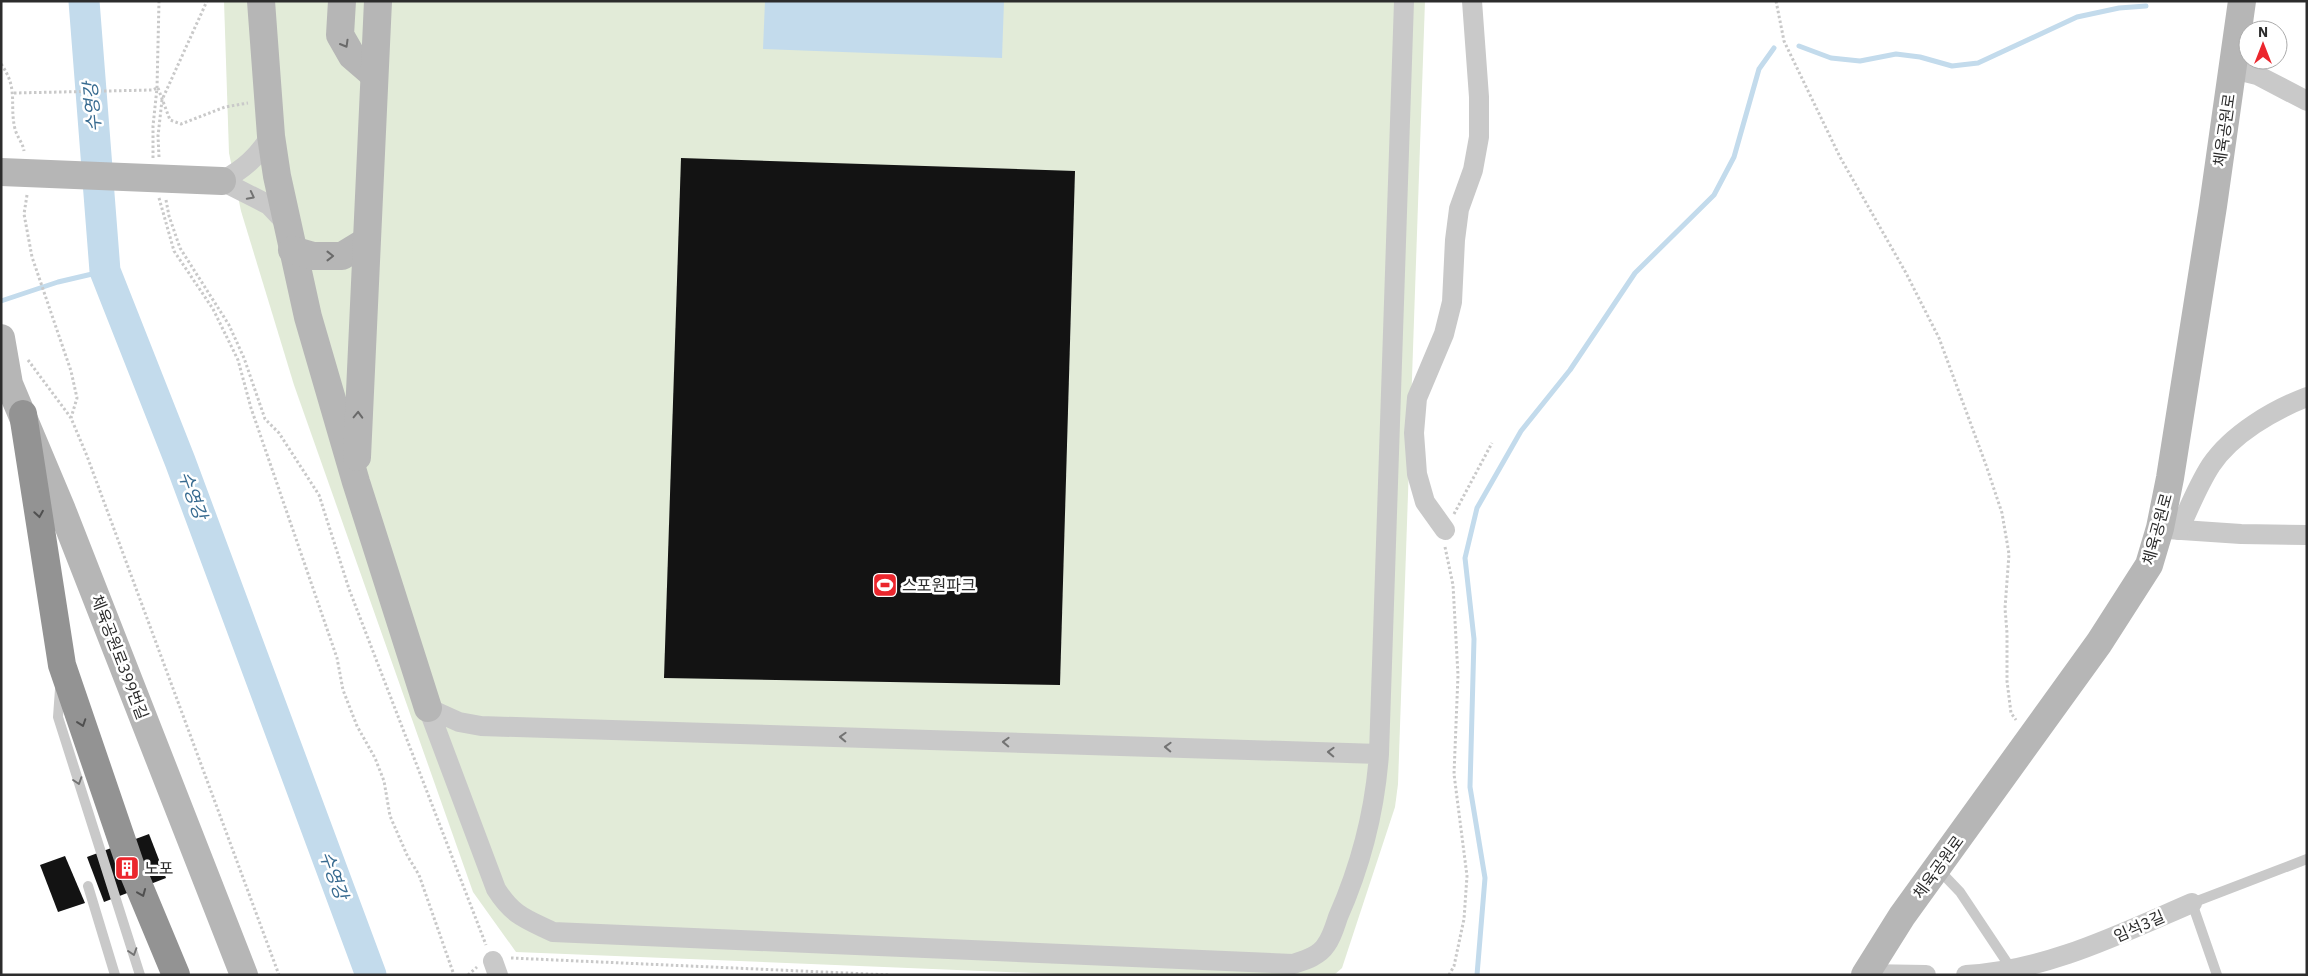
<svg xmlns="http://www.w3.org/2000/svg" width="2308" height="976" viewBox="0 0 2308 976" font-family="'IBM Plex Sans','Noto Sans KR',sans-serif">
<rect width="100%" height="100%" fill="#fff"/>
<path fill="#e2ebd8" d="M224 1H1425L1398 784 1395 807 1342 968 1334 975H1081L516 952 473 892 294 385 241 211 229 153Z"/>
<path fill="#c3dbec" d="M765 1H1004L1002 58 763 49Z"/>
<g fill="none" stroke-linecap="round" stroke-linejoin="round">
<g stroke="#c3dbec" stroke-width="5">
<path d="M1799 46 1831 58 1860 61 1896 54 1920 57 1952 66 1978 63 2077 17 2119 8 2146 6"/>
<path d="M1 301 58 282 105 271"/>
<path d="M1477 975 1485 878 1470 787 1474 639 1465 558 1477 508 1521 431 1570 370 1635 273 1714 195 1734 157 1759 69 1774 48"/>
</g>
<path stroke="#c3dbec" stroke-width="31" d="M84 1 105 271 180 461 371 975"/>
</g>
<g fill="#131313">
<path d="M681 158 1075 171 1060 685 664 678Z"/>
<path d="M149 834 166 878 104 902 87 857Z"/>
<path d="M65 856 85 903 58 912 40 865Z"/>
</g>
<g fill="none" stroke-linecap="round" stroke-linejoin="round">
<g stroke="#c9c9c9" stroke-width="3" stroke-dasharray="2.5 2.5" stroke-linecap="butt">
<path d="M1776 1 1784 41 1840 157 1906 273 1939 338 1986 465 2002 513 2009 554 2005 608 2007 633V681L2011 713 2016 720"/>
<path d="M1 64C19 89 9 104 15 129 17 137 23 143 24 151"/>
<path d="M158 88 170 120 181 124 225 107 248 103"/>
<path d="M14 93 152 90 157 88"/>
<path d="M159 157 158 136 162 100 207 1"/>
<path d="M153 158V126L157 88 159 1"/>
<path d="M27 195 24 214 32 257 71 371 77 398 71 418"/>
<path d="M159 198 174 251 213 309 238 360 251 408 337 658 343 690 357 726 375 758 384 781 390 816 407 855 419 875 454 975"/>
<path d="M166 200 169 216 180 248 229 325 244 358 265 419 279 433 319 495 349 589 486 945"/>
<path d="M28 360 71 418 87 456 279 975"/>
<path d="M1454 514 1492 443"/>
<path d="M1445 547 1453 585 1458 675 1454 774 1467 876 1464 919 1454 966 1449 975"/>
<path d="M511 958 890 975"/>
<path d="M468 975 477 967"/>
</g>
<g stroke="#c9c9c9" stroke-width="10">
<path d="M60 689 58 717 140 975"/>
<path d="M1938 869 1960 892 2012 970"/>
<path d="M88 886 115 975"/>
<path d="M2217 975 2192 903 2307 859"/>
</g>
<g stroke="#c9c9c9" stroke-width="20">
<path d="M2233 69 2257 75 2307 101"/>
<path d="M271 136C256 158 245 168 222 181L269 205 287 224"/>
<path d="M2167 529 2241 534 2307 535"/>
<path d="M1445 530 1425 502 1417 474 1414 433 1417 398 1444 334 1452 302 1455 240 1459 209 1473 170 1479 137V97L1472 1"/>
<path d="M2179 530C2189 508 2198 485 2211 465 2232 434 2273 410 2307 397"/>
<path d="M1379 754 481 726 459 722 428 708 496 889C513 916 526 919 553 932L1293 964C1305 960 1319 956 1326 945 1332 937 1335 926 1338 917 1361 865 1375 810 1379 754L1404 1"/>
<path d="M493 961 498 975"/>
<path d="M1865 974 1926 975"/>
<path d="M1966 975C2046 971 2120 934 2192 903"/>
</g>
<g stroke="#b6b6b6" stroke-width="28">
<path d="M261 1 271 136 277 176 308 317 356 482 428 708"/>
<path d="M342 1 340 35 352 56 374 75"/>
<path d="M292 250 313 256H342L365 242"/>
<path d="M1 338 9 384 62 510 244 975"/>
<path d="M357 457 378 1"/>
<path d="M1865 975 1902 916 2099 643 2149 565 2160 528 2170 478 2213 206 2242 1"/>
</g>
<path stroke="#939393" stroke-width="28" d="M23 414 62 665 131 867 176 975"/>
<path stroke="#b6b6b6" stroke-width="28" d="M1 172 222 181"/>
</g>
<defs><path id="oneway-chevron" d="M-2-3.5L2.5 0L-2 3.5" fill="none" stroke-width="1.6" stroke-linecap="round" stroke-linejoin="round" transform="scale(1.25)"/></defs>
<g stroke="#6a6a6a">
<use href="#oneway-chevron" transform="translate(345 44) rotate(60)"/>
<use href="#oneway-chevron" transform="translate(330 256)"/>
<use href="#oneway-chevron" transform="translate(358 415) rotate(-88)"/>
</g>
<g stroke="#737373">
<use href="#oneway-chevron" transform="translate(251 196) rotate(27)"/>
<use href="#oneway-chevron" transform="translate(843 737) rotate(-178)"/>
<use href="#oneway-chevron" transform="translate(1006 742) rotate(-178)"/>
<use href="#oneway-chevron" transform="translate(1168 747) rotate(-178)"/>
<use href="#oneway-chevron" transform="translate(1331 752) rotate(-178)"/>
<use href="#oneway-chevron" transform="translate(78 781) rotate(72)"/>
<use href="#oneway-chevron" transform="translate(133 952) rotate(72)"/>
</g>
<g stroke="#505050">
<use href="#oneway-chevron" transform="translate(39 514) rotate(81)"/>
<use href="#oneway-chevron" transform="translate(82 723) rotate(71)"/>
<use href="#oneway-chevron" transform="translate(142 893) rotate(68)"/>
</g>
<defs>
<symbol id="stadium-square" viewBox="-11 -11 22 22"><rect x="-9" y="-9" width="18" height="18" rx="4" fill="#eb262d" stroke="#fff"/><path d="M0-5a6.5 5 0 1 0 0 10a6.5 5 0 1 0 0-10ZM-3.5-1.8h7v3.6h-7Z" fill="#fff"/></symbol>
<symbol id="building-square" viewBox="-11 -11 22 22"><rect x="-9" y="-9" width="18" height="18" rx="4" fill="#eb262d" stroke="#fff"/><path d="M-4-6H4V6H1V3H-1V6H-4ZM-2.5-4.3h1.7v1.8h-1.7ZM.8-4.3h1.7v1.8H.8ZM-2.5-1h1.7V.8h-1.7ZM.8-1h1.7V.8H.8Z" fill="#fff"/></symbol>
</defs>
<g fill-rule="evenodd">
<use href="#stadium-square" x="871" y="571" width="28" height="28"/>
<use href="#building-square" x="113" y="854" width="28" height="28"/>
</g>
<g text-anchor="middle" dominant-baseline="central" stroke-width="5" stroke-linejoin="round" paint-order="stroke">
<g font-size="16" fill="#2c2c2c" stroke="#fff">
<text transform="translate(2224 130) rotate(-82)">체육공원로</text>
<text transform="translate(2157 529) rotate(-75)">체육공원로</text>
<text transform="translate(120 657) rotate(69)">체육공원로399번길</text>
<text transform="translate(1938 867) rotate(-54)">체육공원로</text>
<text transform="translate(2139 926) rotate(-24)">임석3길</text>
</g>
<g font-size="16" fill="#2c2c2c" stroke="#fff" text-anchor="start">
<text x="902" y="585">스포원파크</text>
<text x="144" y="868">노포</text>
</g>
<g font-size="18" font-style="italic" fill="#386b90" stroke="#fff">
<text transform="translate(92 107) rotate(-95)">수영강</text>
<text transform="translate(193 495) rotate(70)">수영강</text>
<text transform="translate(334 875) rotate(70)">수영강</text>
</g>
</g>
<rect width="2308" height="976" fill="none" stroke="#2c2c2c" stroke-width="5"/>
<g transform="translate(2263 45)"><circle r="24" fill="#ffffff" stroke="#ababab"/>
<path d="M0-4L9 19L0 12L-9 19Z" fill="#eb262d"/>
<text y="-8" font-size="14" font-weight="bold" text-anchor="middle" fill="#2c2c2c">N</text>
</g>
</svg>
